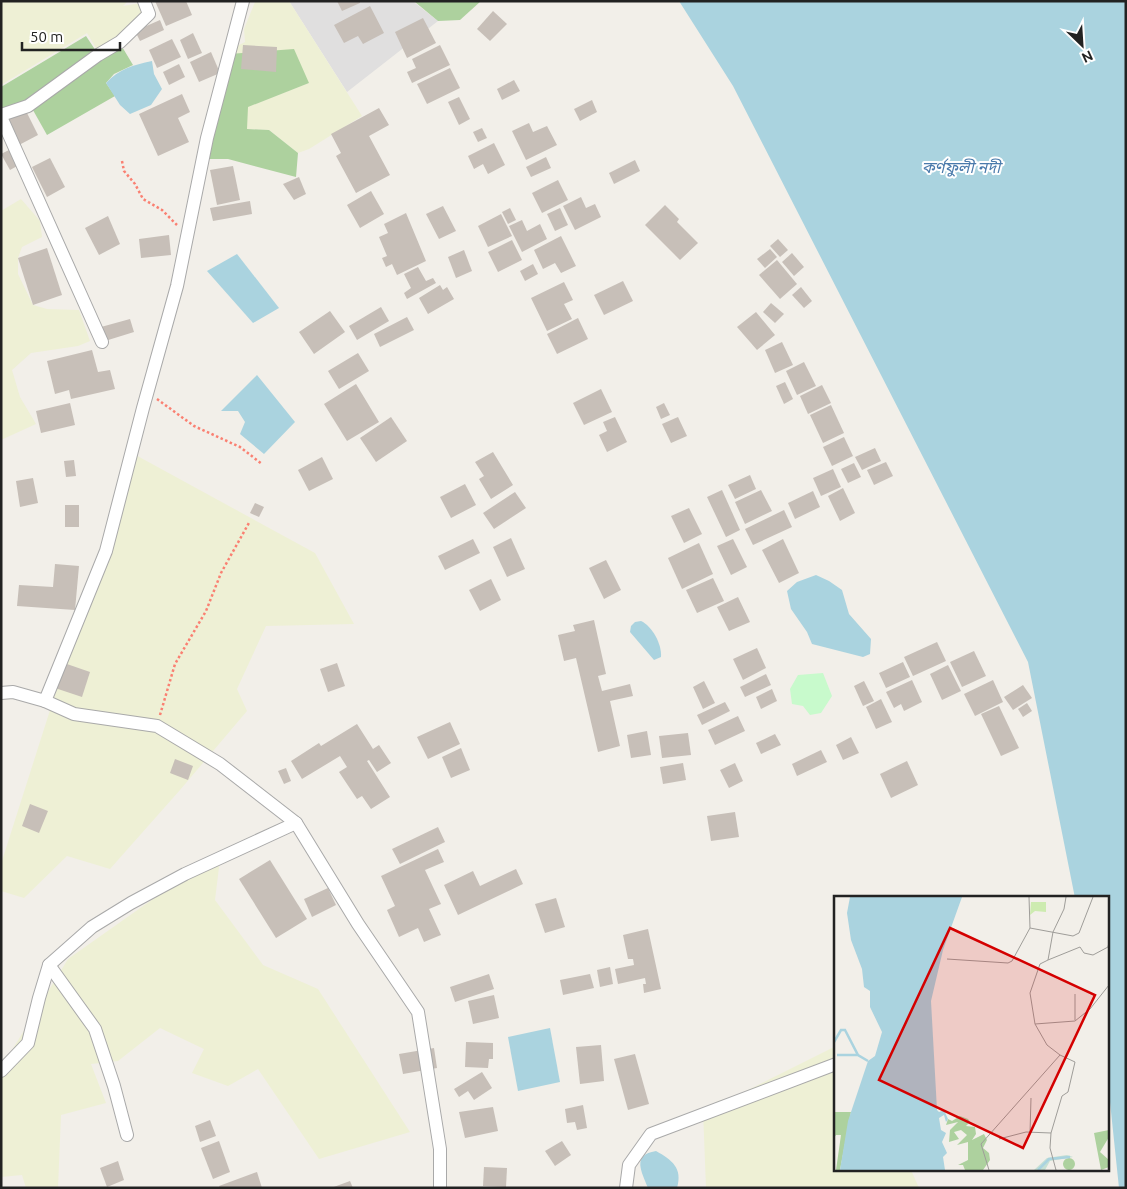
<svg xmlns="http://www.w3.org/2000/svg" width="1127" height="1189" viewBox="0 0 1127 1189" font-family="Ubuntu,'Noto Sans Bengali',sans-serif">
<rect width="100%" height="100%" fill="#f2efe9"/>
<path fill="#e0dfdf" d="M289 1H416L415 3 438 21 347 92Z"/>
<g fill="#eef0d5">
<path d="M1 1H128L123 6 141 3 147 14 99 53 87 33 1 85Z"/>
<path d="M289 1 362 116 309 149 298 153 269 130 247 129V107L309 83 229 54V50L245 42 244 29 255 2Z"/>
<path d="M21 199 40 221 42 237 22 247 18 258V274L33 305 47 309 79 310 90 341 78 346 31 353 12 370 20 397 36 424 1 440V211Z"/>
<path d="M132 453 315 553 354 624 266 626 237 689 247 711 180 790 110 869 67 856 24 898 1 891V864Z"/>
<path d="M221 851 215 900 263 965 318 989 410 1132 319 1159 258 1069 228 1086 192 1073 204 1049 160 1028 118 1061 91 1064 106 1103 61 1115 58 1188H26L22 1175 1 1177V1068L68 959Z"/>
<path d="M836 1046V1170H911L919 1188H706L703 1110 718 1101 738 1095Z"/>
</g>
<g fill="#add19e">
<path d="M416 1H481L460 20 438 21 415 2Z"/>
<path d="M86 36 100 57 121 45 133 65 114 74 106 83 115 96 47 135 29 103 1 117V87Z"/>
<path d="M294 49 309 83 248 107 247 129 269 130 298 153 296 177 228 159H203L229 54Z"/>
</g>
<path fill="#c8facc" d="M823 673 832 696 821 713 810 715 803 706 792 704 790 689 798 675Z"/>
<g fill="#aad3df">
<path d="M679 1H1126V1188H1119L1108 1083V898H1075L1028 662 733 86Z"/>
<path d="M152 61 154 74 162 89 151 105 130 114 120 105 106 83C119 69 133 65 152 61Z"/>
<path d="M237 254 279 308 253 323 207 271Z"/>
<path d="M257 375 295 422 264 454 240 434 245 422 238 411H221Z"/>
<path d="M816 575 829 581 842 590 849 614 871 639 870 654 863 657 812 644 807 632 791 609 787 591 797 582Z"/>
<path d="M641 621C652 626 662 644 661 657L654 660 630 632 631 626 635 622Z"/>
<path d="M550 1028 560 1082 518 1091 508 1037Z"/>
<path d="M656 1151C672 1160 683 1168 677 1188H648C642 1172 631 1155 656 1151Z"/>
</g>
<g fill="#c7bfb8">
<path d="M155 1H186L192 15 166 26Z"/>
<path d="M337 1H360V3L342 11Z"/>
<path d="M370 6 384 33 363 44 358 36 344 43 334 25Z"/>
<path d="M493 11 507 24 490 41 477 29Z"/>
<path d="M423 18 436 43 407 58 395 32Z"/>
<path d="M160 20 164 30 140 41 135 31Z"/>
<path d="M193 33 202 53 188 59 180 40Z"/>
<path d="M172 39 181 57 157 68 149 50Z"/>
<path d="M243 45 277 47 276 72 241 69Z"/>
<path d="M440 45 450 65 412 83 407 72 416 68 412 59Z"/>
<path d="M211 52 220 73 199 82 190 62Z"/>
<path d="M179 64 185 77 169 85 163 72Z"/>
<path d="M450 68 460 88 427 104 417 84Z"/>
<path d="M514 80 520 91 502 100 497 89Z"/>
<path d="M182 94 190 112 178 118 189 142 158 156 139 114Z"/>
<path d="M459 97 470 119 459 125 448 102Z"/>
<path d="M592 100 597 112 580 121 574 109Z"/>
<path d="M379 108 389 125 369 136 390 175 356 193 336 156 341 153 331 134Z"/>
<path d="M25 109 38 135 19 145 6 120Z"/>
<path d="M529 123 533 132 547 126 557 145 526 160 512 131Z"/>
<path d="M482 128 487 138 478 142 473 132Z"/>
<path d="M494 143 505 165 488 174 483 164 474 169 468 156Z"/>
<path d="M11 149 19 165 10 170 1 154Z"/>
<path d="M546 157 551 168 531 177 526 167Z"/>
<path d="M50 158 65 187 47 197 32 167Z"/>
<path d="M635 160 640 171 614 184 609 173Z"/>
<path d="M233 166 240 200 217 205 210 170Z"/>
<path d="M299 177 306 194 294 200 283 184Z"/>
<path d="M558 180 568 200 542 213 532 193Z"/>
<path d="M371 191 384 214 360 228 347 205Z"/>
<path d="M581 197 586 208 595 204 601 217 575 230 563 206Z"/>
<path d="M250 201 252 214 213 221 210 208Z"/>
<path d="M665 205 679 219 677 222 698 243 680 260 645 225Z"/>
<path d="M443 206 456 231 439 239 426 214Z"/>
<path d="M510 208 516 220 508 224 502 212Z"/>
<path d="M560 208 568 225 555 231 547 214Z"/>
<path d="M406 213 426 261 397 275 392 264 386 267 382 258 387 256 379 237 388 233 384 224Z"/>
<path d="M501 214 512 236 488 247 478 226Z"/>
<path d="M108 216 120 244 99 255 85 228Z"/>
<path d="M522 220 527 231 540 224 547 239 522 252 509 226Z"/>
<path d="M169 235 171 255 141 258 139 239Z"/>
<path d="M561 236 576 266 561 273 555 263 543 269 534 250Z"/>
<path d="M778 239 788 250 780 257 770 246Z"/>
<path d="M512 240 522 260 498 272 488 252Z"/>
<path d="M47 248 62 295 33 305 18 258Z"/>
<path d="M770 249 777 257 765 268 757 259Z"/>
<path d="M464 250 472 271 456 278 448 257Z"/>
<path d="M792 253 804 267 794 276 782 262Z"/>
<path d="M777 260 797 284 780 299 759 275Z"/>
<path d="M533 264 538 274 525 281 520 271Z"/>
<path d="M418 267 426 281 433 278 436 283 407 299 404 293 411 288 404 274Z"/>
<path d="M623 281 633 301 604 315 594 295Z"/>
<path d="M564 282 573 300 564 304 572 319 547 331 531 298Z"/>
<path d="M440 285 443 290 447 287 454 299 428 314 419 298Z"/>
<path d="M801 287 812 301 804 308 792 295Z"/>
<path d="M771 303 784 314 775 323 763 312Z"/>
<path d="M381 307 389 321 357 340 349 326Z"/>
<path d="M330 311 345 332 314 354 299 332Z"/>
<path d="M756 312 775 335 757 350 737 327Z"/>
<path d="M407 317 414 330 380 347 374 334Z"/>
<path d="M578 318 588 339 557 354 547 334Z"/>
<path d="M130 319 134 332 105 341 101 327Z"/>
<path d="M782 342 793 365 775 373 765 350Z"/>
<path d="M92 350 98 372 110 370 115 389 71 399 69 390 55 394 47 361Z"/>
<path d="M358 353 369 371 339 389 328 371Z"/>
<path d="M804 362 816 386 797 395 786 371Z"/>
<path d="M785 382 793 399 784 404 776 386Z"/>
<path d="M356 384 379 422 347 441 324 404Z"/>
<path d="M822 385 831 403 808 414 800 396Z"/>
<path d="M601 389 612 412 584 425 573 403Z"/>
<path d="M70 403 75 425 41 433 36 411Z"/>
<path d="M664 403 670 415 661 419 656 407Z"/>
<path d="M831 405 844 433 823 443 810 415Z"/>
<path d="M391 417 407 441 376 462 360 438Z"/>
<path d="M615 417 627 442 607 452 599 435 607 431 603 422Z"/>
<path d="M678 417 687 436 671 443 662 424Z"/>
<path d="M844 437 853 456 832 466 823 447Z"/>
<path d="M875 448 881 461 862 470 855 457Z"/>
<path d="M493 452 513 485 491 499 479 479 484 476 475 462Z"/>
<path d="M322 457 333 479 309 491 298 470Z"/>
<path d="M74 460 76 476 66 477 64 461Z"/>
<path d="M886 462 893 476 874 485 867 470Z"/>
<path d="M854 463 861 477 848 483 841 469Z"/>
<path d="M833 469 841 487 821 496 813 478Z"/>
<path d="M750 475 756 489 735 499 728 485Z"/>
<path d="M33 478 38 503 20 507 16 481Z"/>
<path d="M465 484 476 505 451 518 440 497Z"/>
<path d="M843 488 855 513 840 521 828 496Z"/>
<path d="M722 490 740 530 726 537 707 497Z"/>
<path d="M761 490 772 511 745 524 735 502Z"/>
<path d="M813 491 820 507 795 519 788 503Z"/>
<path d="M515 492 526 508 494 529 483 513Z"/>
<path d="M255 503 264 507 259 517 250 513Z"/>
<rect x="65" y="505" width="14" height="22"/>
<path d="M689 508 702 534 684 543 671 516Z"/>
<path d="M784 510 792 527 753 545 745 529Z"/>
<path d="M511 538 525 569 507 577 493 547Z"/>
<path d="M473 539 480 553 445 570 438 556Z"/>
<path d="M733 539 747 567 731 575 717 546Z"/>
<path d="M783 539 799 573 779 583 762 550Z"/>
<path d="M699 543 713 574 682 589 668 558Z"/>
<path d="M606 560 621 590 604 599 589 568Z"/>
<path d="M55 564 79 566 75 610 17 606 19 585 53 587Z"/>
<path d="M713 578 724 601 697 613 686 590Z"/>
<path d="M491 579 501 600 480 611 469 590Z"/>
<path d="M738 597 750 622 729 631 717 607Z"/>
<path d="M594 620 606 674 598 676 602 691 630 684 633 696 610 701 620 746 598 752 576 658 564 661 558 635 575 631 573 625Z"/>
<path d="M937 642 946 661 913 676 904 657Z"/>
<path d="M757 648 766 668 743 680 733 659Z"/>
<path d="M974 651 986 676 962 687 950 662Z"/>
<path d="M903 662 910 677 886 688 879 673Z"/>
<path d="M64 663 90 672 82 697 55 688Z"/>
<path d="M337 663 345 686 328 692 320 669Z"/>
<path d="M948 665 961 691 942 700 930 674Z"/>
<path d="M766 674 771 685 745 697 740 687Z"/>
<path d="M912 680 922 702 904 711 901 704 894 708 886 692Z"/>
<path d="M993 680 1003 702 975 716 964 694Z"/>
<path d="M704 681 715 703 703 709 693 687Z"/>
<path d="M864 681 874 701 863 706 854 686Z"/>
<path d="M1023 685 1032 698 1013 710 1004 697Z"/>
<path d="M772 689 777 701 761 709 756 697Z"/>
<path d="M881 699 892 722 876 729 866 707Z"/>
<path d="M725 702 730 711 702 725 697 715Z"/>
<path d="M1027 703 1032 711 1023 717 1018 709Z"/>
<path d="M999 706 1019 748 1001 756 981 714Z"/>
<path d="M738 716 745 731 715 745 708 730Z"/>
<path d="M450 722 460 744 428 759 417 737Z"/>
<path d="M357 724 373 749 379 745 391 763 377 772 369 760 367 761 390 797 371 809 362 796 357 799 339 772 347 767 340 756 302 779 291 761 319 743 321 746Z"/>
<path d="M647 731 651 755 631 758 627 735Z"/>
<path d="M688 733 691 755 662 758 659 736Z"/>
<path d="M775 734 781 745 761 754 756 743Z"/>
<path d="M851 737 859 753 843 760 836 745Z"/>
<path d="M461 748 470 770 451 778 442 757Z"/>
<path d="M821 750 827 762 797 776 792 764Z"/>
<path d="M175 759 193 766 188 780 170 773Z"/>
<path d="M907 761 918 785 891 798 880 774Z"/>
<path d="M683 763 686 780 663 784 660 767Z"/>
<path d="M735 763 743 781 729 788 720 770Z"/>
<path d="M286 768 291 781 284 784 278 771Z"/>
<path d="M30 804 48 811 39 833 22 826Z"/>
<path d="M735 812 739 837 711 841 707 816Z"/>
<path d="M438 827 445 842 400 864 392 849Z"/>
<path d="M438 849 444 862 425 870 441 904 429 909 441 935 424 942 418 928 399 937 387 910 395 906 381 876Z"/>
<path d="M270 860 307 919 276 938 239 879Z"/>
<path d="M516 869 523 884 458 915 444 885 473 871 480 886Z"/>
<path d="M328 888 336 905 312 917 304 899Z"/>
<path d="M556 898 565 927 545 933 535 904Z"/>
<path d="M648 929 661 989 644 993 643 984H646L645 978 618 984 615 969 634 965 633 959H628L623 935Z"/>
<path d="M610 967 613 984 600 987 597 970Z"/>
<path d="M489 974 494 989 455 1002 450 987Z"/>
<path d="M590 974 594 988 563 995 560 980Z"/>
<path d="M494 995 499 1018 473 1024 468 1001Z"/>
<path d="M466 1042 493 1043V1059H489L488 1068 465 1067Z"/>
<path d="M601 1045 604 1081 580 1084 576 1047Z"/>
<path d="M434 1048 437 1068 403 1074 399 1054Z"/>
<path d="M635 1054 649 1104 628 1110 614 1059Z"/>
<path d="M482 1072 492 1088 474 1100 468 1091 459 1097 454 1089Z"/>
<path d="M583 1105 587 1128 577 1130 575 1122 567 1123 565 1109Z"/>
<path d="M493 1107 498 1131 465 1138 459 1112Z"/>
<path d="M210 1120 216 1136 200 1142 195 1126Z"/>
<path d="M219 1141 230 1172 213 1179 201 1148Z"/>
<path d="M562 1141 571 1155 555 1166 545 1151Z"/>
<path d="M118 1161 124 1180 107 1187 100 1168Z"/>
<path d="M484 1167 507 1168 506 1187 483 1186Z"/>
<path d="M257 1172 262 1188H220L219 1186Z"/>
<path d="M350 1181 353 1188H331Z"/>
</g>
<g fill="none" stroke-linecap="round" stroke-linejoin="round">
<defs>
<g id="minor">
<path d="M1 115 28 106 98 55 120 42 149 14 144 1"/>
<path d="M1 117 102 342"/>
<path d="M1 693 13 692 45 701 106 551 143 408 177 286 207 138 243 1"/>
<path d="M45 701 74 714 157 726 220 764 296 823 358 924 418 1012 440 1149V1188"/>
<path d="M49 965 95 1029 114 1086 127 1135"/>
<path d="M1 1071 28 1043 39 998 49 965 92 927 131 903 185 874 296 823"/>
<path d="M626 1188 629 1165 651 1134 836 1064"/>
</g>
</defs>
<use href="#minor" stroke="#a9a9a9" stroke-width="14"/>
<g stroke="#fa8072" stroke-width="2.5" stroke-dasharray="2.5 2.5" stroke-linecap="butt">
<path d="M122 161 124 171 135 184 143 199 162 210 177 225"/>
<path d="M157 399 194 426 240 447 262 464"/>
<path d="M160 715 175 664 206 611 221 573 250 521"/>
</g>
<use href="#minor" stroke="#fff" stroke-width="12"/>
</g>
<g text-anchor="middle" dominant-baseline="central" stroke-width="4" stroke-linejoin="round" paint-order="stroke">
<g font-size="16" font-style="italic" fill="#4a7aab" stroke="#fff">
<text x="961" y="167">কর্ণফুলী নদী</text>
</g>
</g>
<g transform="translate(834 896)">
<rect width="275" height="275" fill="#f2efe9"/>
<path d="M197 6H212V16L201 15 196 19Z" fill="#cdebb0"/>
<path d="M0 216H17L6 274H2L7 239H2L0 242ZM126 220 134 223 136 226 132 230 141 231 142 238 138 244 150 238 153 244 149 252 155 257 156 264 149 274H131L129 269H124L134 264V246L123 249 133 239 127 234 120 236 125 243 115 246 116 234 124 226 112 229 114 223 118 225ZM275 234V241L266 256 275 264V271L267 274 260 237ZM229 268a6 6 0 1 1 12 0a6 6 0 1 1-12 0Z" fill="#add19e"/>
<path d="M233 259 239 261 216 265 211 274H200L213 262Z" fill="#c6e0d4"/>
<path d="M16 1H128L109 54 97 105 103 214 105 216 110 214 114 223 112 226 110 219 105 222 107 234 112 237 108 246 113 257 109 261 111 274H6L14 225 34 165 41 160 48 136 36 111V95L30 91 28 73 17 44 13 17Z" fill="#aad3df"/>
<path fill="none" stroke="#aad3df" stroke-width="2.5" d="M0 146 7 134H11L24 159 34 165M3 159H24M204 274 215 263 236 261"/>
<path fill="none" stroke="#9f9d99" stroke-width="1" d="M195 1 196 32M113 63 174 67 178 65 196 32 239 40 245 37 259 1M214 64 246 51 250 57 259 59 274 51 275 46M241 124V98M201 128 241 125 256 113 275 89M226 159 213 149 201 128 196 97 206 68 214 64 219 36 230 13 232 1M196 237 197 202M165 243 192 236 217 237M155 274 147 248 226 159 241 166 234 196 228 200 217 237 216 252 222 274"/>
<path fill="#d40000" fill-opacity="0.15" stroke="#d40000" stroke-width="2.5" d="M116 32 261 99 189 252 45 184Z"/>
<rect width="275" height="275" fill="none" stroke="#222" stroke-width="2.5"/>
</g>
<rect width="1127" height="1189" fill="none" stroke="#222222" stroke-width="5"/>
<g transform="translate(1082 45) rotate(155)" stroke="#ffffff" stroke-width="4" paint-order="stroke">
<path d="M0-4L9 19L0 12L-9 19Z" fill="#222222"/>
<text y="-8" font-size="14" font-weight="bold" text-anchor="middle" fill="#222222">N</text>
</g>
<path d="M22 42v8h98v-8" fill="none" stroke="#222222" stroke-width="2.5"/>
<text x="30" y="42" font-size="15" fill="#222222" stroke="#ffffff" stroke-width="4" paint-order="stroke">50 m</text>
</svg>
